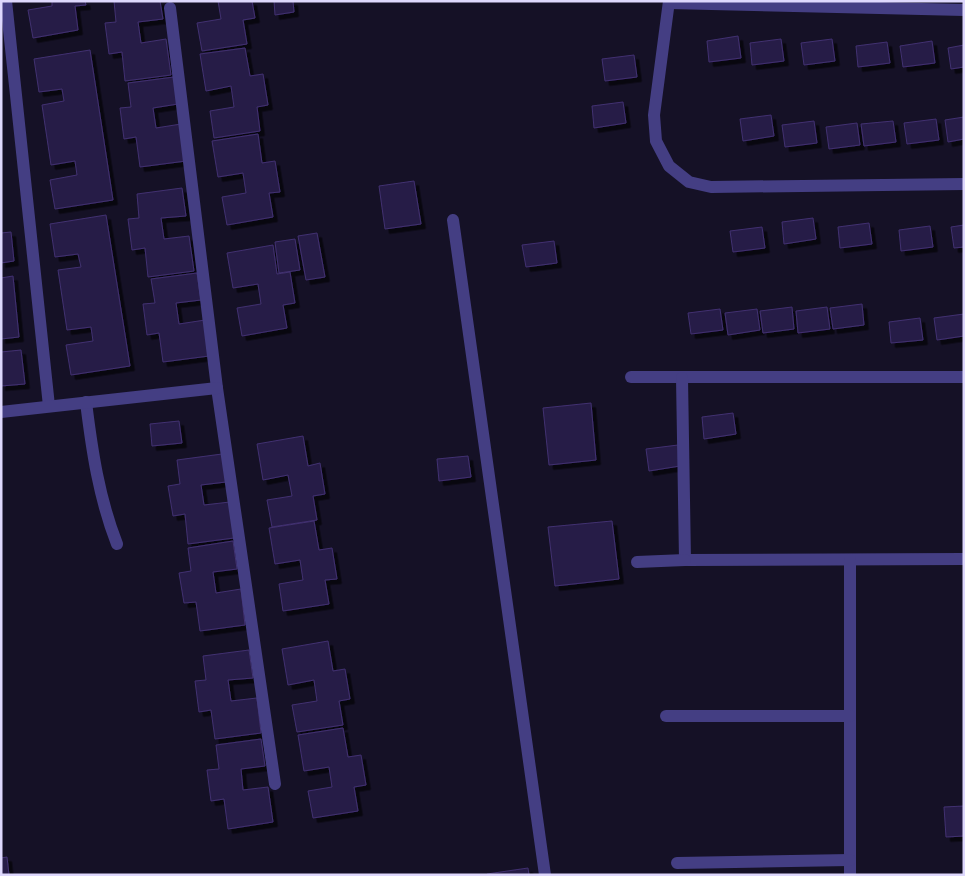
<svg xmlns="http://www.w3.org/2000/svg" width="965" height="876" viewBox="0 0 965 876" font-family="'Open Sans',sans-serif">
<defs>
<filter id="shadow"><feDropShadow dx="4.5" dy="4.5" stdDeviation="0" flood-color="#0009"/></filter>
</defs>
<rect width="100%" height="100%" fill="#151126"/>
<g fill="#281d47" stroke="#413171" filter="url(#shadow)">
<path d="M52 1H85L86 5 75 6 78 30 33 38 28 10 52 6Z"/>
<path d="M114 1H160L163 19 138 22 141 43 166 39 171 75 125 81 122 52 109 54 105 23 116 22Z"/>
<path d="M218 1H252L255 18 243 20 247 44 202 51 197 23 221 19Z"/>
<path d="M274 1H293L294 12 275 15Z"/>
<path d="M738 36 741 58 709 62 707 41Z"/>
<path d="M781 39 784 61 752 65 750 43Z"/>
<path d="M832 39 835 61 804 65 801 43Z"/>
<path d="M932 41 935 63 903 67 900 46Z"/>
<path d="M887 42 890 63 858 67 856 46Z"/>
<path d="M964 45V67L951 69 948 48Z"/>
<path d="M245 48 250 76 263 74 268 105 257 107 260 131 214 138 210 111 234 107 231 86 206 91 200 54Z"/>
<path d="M90 50 113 200 55 209 50 180 77 175 75 161 51 165 42 105 64 101 62 89 39 92 34 59Z"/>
<path d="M634 55 637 77 605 81 602 59Z"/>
<path d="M174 77 178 104 153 108 156 128 181 124 186 161 140 167 136 137 124 139 120 108 131 107 128 83Z"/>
<path d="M623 102 626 123 594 128 592 106Z"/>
<path d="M771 115 774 136 743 141 740 119Z"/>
<path d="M964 117V139L948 142 945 120Z"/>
<path d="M936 119 939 140 907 144 904 123Z"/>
<path d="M814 121 817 143 785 147 782 125Z"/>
<path d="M893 121 896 142 864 146 861 124Z"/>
<path d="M857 123 860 145 829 149 826 127Z"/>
<path d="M258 134 262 163 275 161 280 192 269 193 273 217 227 225 222 197 246 193 243 173 218 177 212 141Z"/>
<path d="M414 181 421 224 385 229 379 186Z"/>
<path d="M182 188 186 216 161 218 164 239 189 236 194 271 148 277 145 248 132 250 128 219 139 218 137 194Z"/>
<path d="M106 215 130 366 71 375 66 345 93 341 91 327 67 330 58 270 81 267 78 254 55 257 50 224Z"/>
<path d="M813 218 816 239 784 244 782 222Z"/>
<path d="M869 223 872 244 840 248 838 227Z"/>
<path d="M964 225V247L954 248 951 227Z"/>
<path d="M930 226 933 247 901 251 899 230Z"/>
<path d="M762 227 765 248 733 252 730 231Z"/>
<path d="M11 232 14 261 1 263V233Z"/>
<path d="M317 233 325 277 306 280 298 236Z"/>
<path d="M295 239 300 270 279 273 275 242Z"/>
<path d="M554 241 557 263 526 267 522 245Z"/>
<path d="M273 245 277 274 290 272 295 303 283 305 287 328 242 336 237 308 261 304 258 284 233 288 227 253Z"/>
<path d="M197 273 201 300 176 303 179 324 205 320 209 356 163 362 159 333 147 335 143 304 155 303 151 279Z"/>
<path d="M13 276 19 337 1 339V278Z"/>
<path d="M862 304 864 325 833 329 830 308Z"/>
<path d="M792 307 794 329 763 333 760 311Z"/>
<path d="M827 307 830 329 798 333 796 311Z"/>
<path d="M720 309 723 330 691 334 688 313Z"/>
<path d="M757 309 760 330 728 335 725 313Z"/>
<path d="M964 314V336L937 340 934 318Z"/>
<path d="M920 318 923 340 891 343 889 322Z"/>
<path d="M21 350 25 384 1 386V352Z"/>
<path d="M591 403 596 460 549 465 543 408Z"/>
<path d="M733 413 736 434 704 439 702 417Z"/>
<path d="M179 421 182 443 152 446 150 424Z"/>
<path d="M303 436 308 466 320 463 325 494 313 496 317 520 272 527 267 500 292 496 288 475 263 480 257 444Z"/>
<path d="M678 445 680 466 649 471 646 449Z"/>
<path d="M222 454 226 482 201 485 204 505 230 502 234 538 188 544 185 514 173 516 168 486 180 484 177 460Z"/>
<path d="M468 456 471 477 439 481 437 459Z"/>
<path d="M314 521 319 550 332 548 337 579 325 580 329 604 283 611 279 584 303 580 300 560 275 564 269 528Z"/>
<path d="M612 521 619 579 555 586 548 527Z"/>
<path d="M233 541 237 569 213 572 216 593 241 589 245 625 200 631 196 602 184 603 179 573 191 571 188 548Z"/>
<path d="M328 641 333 671 345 669 350 699 339 701 343 725 297 732 292 705 317 701 314 680 288 685 282 649Z"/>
<path d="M249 650 253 678 228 680 231 701 257 698 261 733 215 739 211 710 199 712 195 681 206 680 203 656Z"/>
<path d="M343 728 348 757 361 755 366 785 354 787 358 811 313 818 308 791 332 787 329 767 304 771 298 735Z"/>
<path d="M261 739 265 766 241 769 243 790 268 787 273 822 228 829 224 799 211 801 207 770 219 769 216 745Z"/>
<path d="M964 806V836L946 837 944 807Z"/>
<path d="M7 857 9 875H1V858Z"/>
<path d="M528 868 529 875H487V874Z"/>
</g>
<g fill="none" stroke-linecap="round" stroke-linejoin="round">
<g stroke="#443e83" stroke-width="12">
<path d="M6 1 49 406"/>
<path d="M669 1 654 115 656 141 669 166 689 182 711 187 964 184"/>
<path d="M669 3 964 10"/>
<path d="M170 8 217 388 275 784"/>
<path d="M453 220 545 875"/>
<path d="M631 377H964"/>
<path d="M682 378 685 560 964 559"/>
<path d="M86 402C92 451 99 498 117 544"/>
<path d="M1 412 217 388"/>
<path d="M850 560V875"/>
<path d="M637 562 685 560"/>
<path d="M666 716H850"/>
<path d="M677 863 850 860"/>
</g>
</g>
<rect width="965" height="876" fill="none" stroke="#ded8fd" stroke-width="5"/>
</svg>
